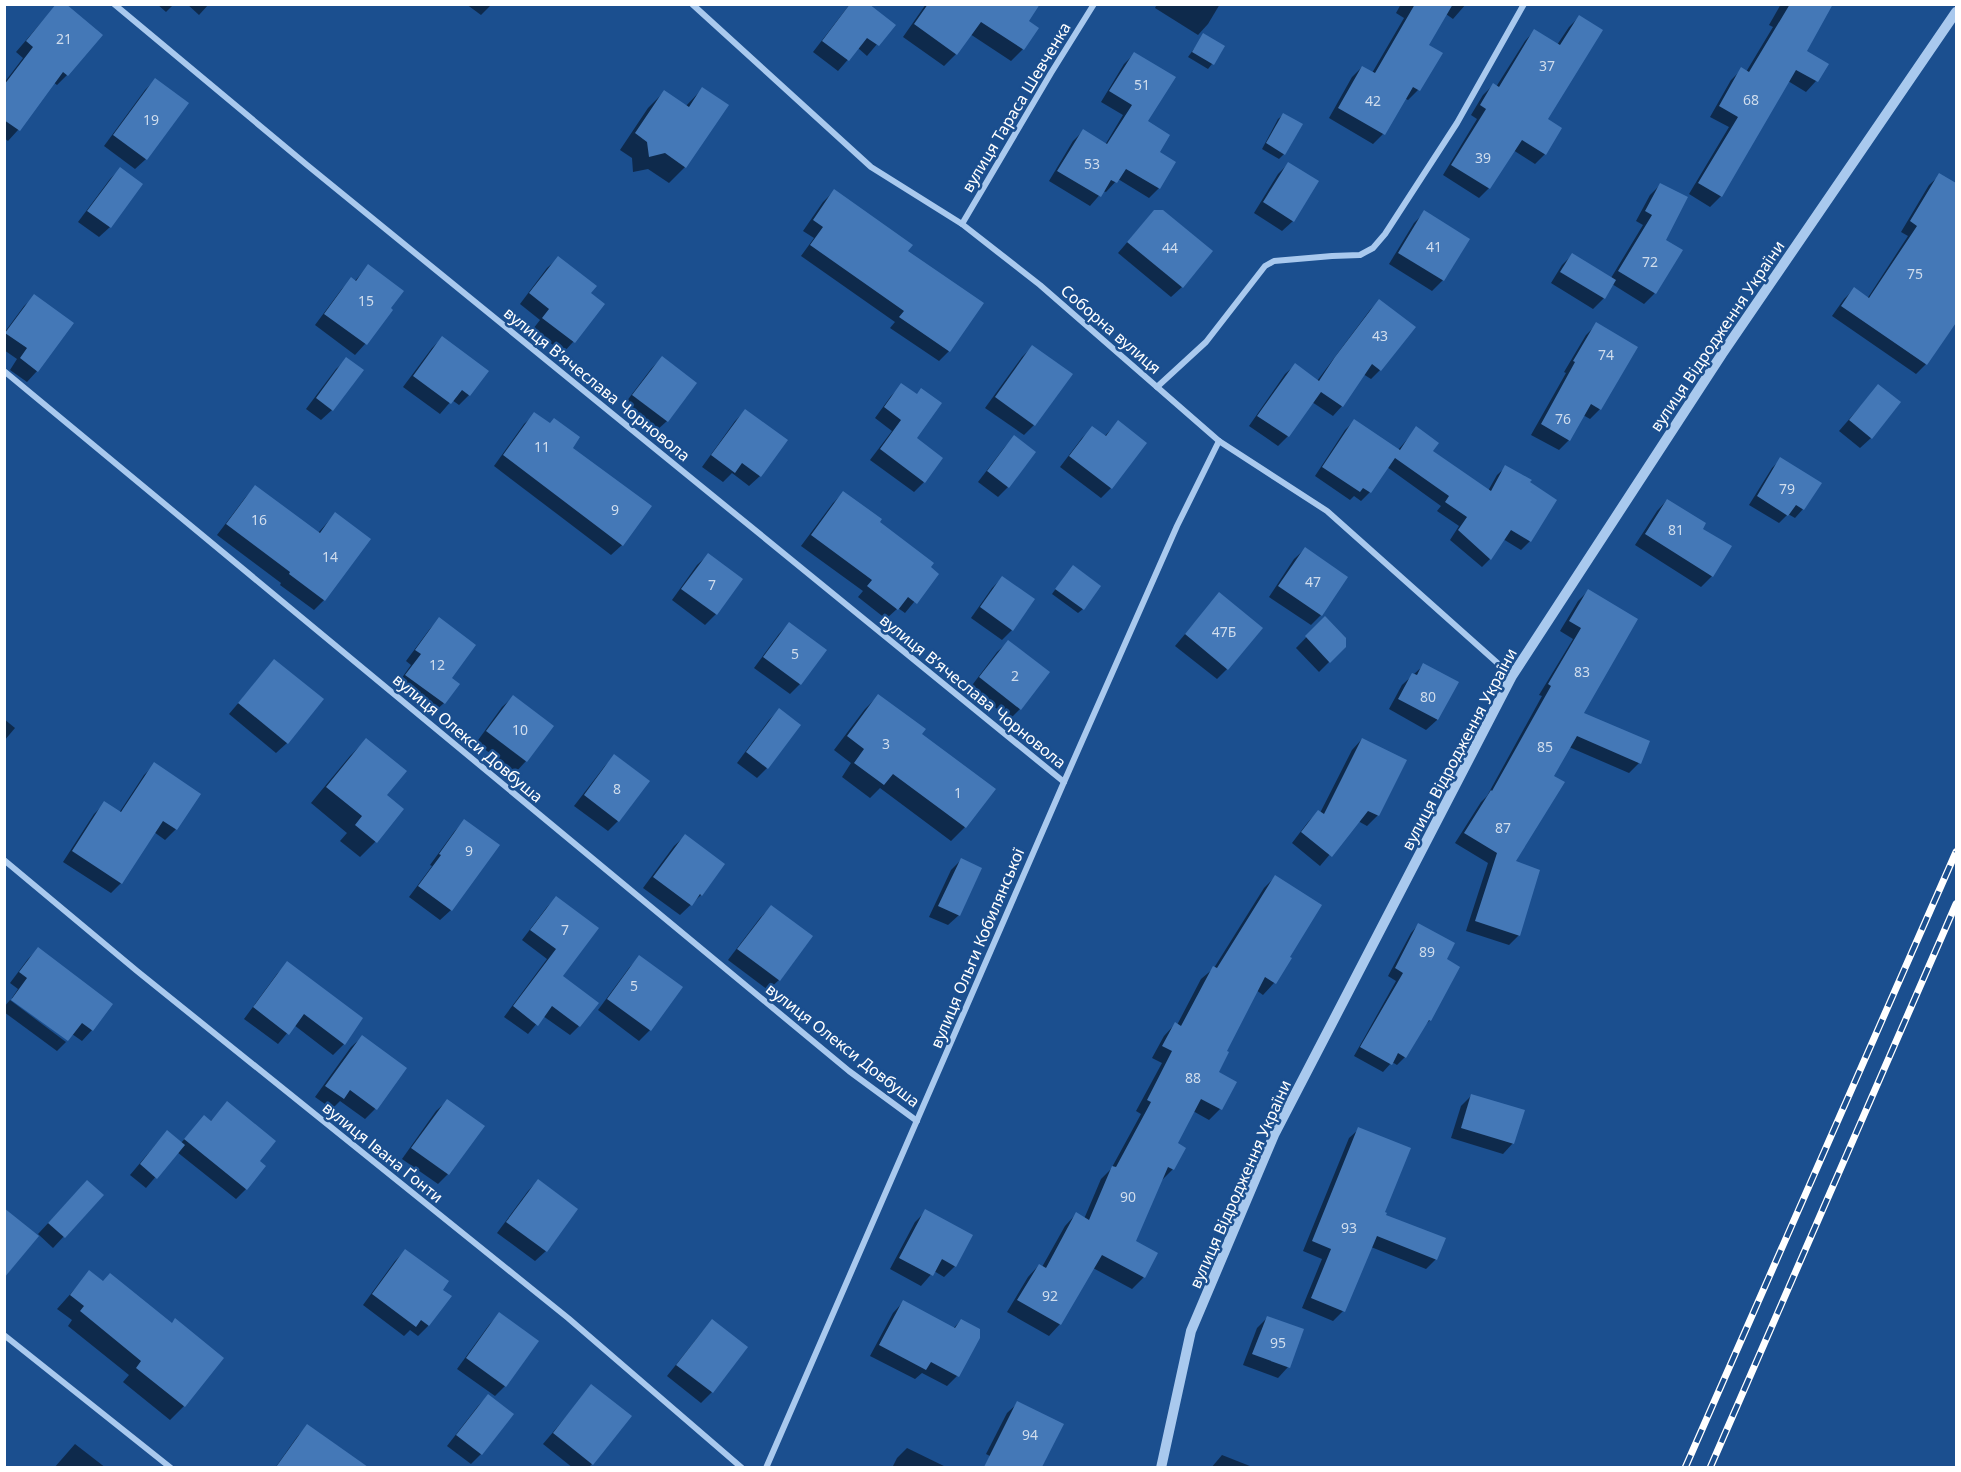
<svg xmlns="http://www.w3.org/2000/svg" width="1961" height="1472" viewBox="0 0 1961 1472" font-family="'Noto Sans',sans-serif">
<rect width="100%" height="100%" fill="#1b4f8f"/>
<g fill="#0007">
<path d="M57 4 67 75 57 85 53 82 18 130 8 141 4 138V83L23 58 16 52Z"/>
<path d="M157 4H174L166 12Z"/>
<path d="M187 4H209L199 15Z"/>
<path d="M466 4H492L481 15Z"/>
<path d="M850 4 893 25 867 56 858 48 838 71 813 52Z"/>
<path d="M926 4H1036L1027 22 1023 49 1011 61 970 34 956 54 944 66 903 37Z"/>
<path d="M1157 4H1220L1208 24 1198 35 1155 8Z"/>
<path d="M1401 4H1466L1453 19 1446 14 1427 46 1441 54 1418 90 1408 100 1404 98 1383 134 1373 144 1329 118 1352 77 1362 67 1372 73 1404 18 1396 13Z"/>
<path d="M1781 4H1832L1805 51 1827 64 1816 81 1806 92 1788 81 1721 196 1710 207 1689 194 1729 127 1710 117 1731 80 1742 69 1746 72 1773 27 1769 25Z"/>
<path d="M1579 17 1546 120 1545 154 1535 164 1513 150 1489 188 1479 198 1443 175 1477 119 1471 115 1483 95 1493 85 1496 87 1525 41 1534 31 1557 45 1569 27Z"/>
<path d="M1204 35 1212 64 1208 69 1188 57Z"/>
<path d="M1134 54 1146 122 1158 153 1159 188 1149 198 1118 179 1106 192 1103 191 1090 206 1049 181 1073 141 1083 131 1105 145 1123 115 1101 102 1124 64Z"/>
<path d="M155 80 187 103 146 159 135 169 104 146 145 90Z"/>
<path d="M702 89 685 167 669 183 648 169 633 172 632 158 620 150 648 108 664 92 685 107Z"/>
<path d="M1283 115 1284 154 1279 159 1262 149 1278 119Z"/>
<path d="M1288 164 1293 221 1282 231 1254 213 1278 174Z"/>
<path d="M120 169 141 184 110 227 99 237 78 222 110 179Z"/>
<path d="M1940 175 1956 185V323L1926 364 1916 374 1832 316 1844 299 1854 289 1867 299 1908 236 1901 232 1929 185Z"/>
<path d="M1660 185 1664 240 1681 251 1654 294 1644 304 1612 284 1604 298 1593 309 1551 283 1562 265 1572 255 1611 278 1643 225 1636 221 1650 195Z"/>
<path d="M834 191 906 252 949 351 939 361 890 328 895 322 801 256 814 238 803 231 823 202Z"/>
<path d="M1154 211 1182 287 1171 297 1118 253Z"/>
<path d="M1425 212 1468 239 1443 280 1432 291 1389 264 1414 223Z"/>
<path d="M558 258 589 293 603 304 573 342 563 353 533 329 540 320 520 304 547 268Z"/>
<path d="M368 266 388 309 391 310 365 344 355 355 315 325 341 290 351 279 354 282Z"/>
<path d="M35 296 72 324 37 371 27 382 10 370 17 359 4 350V333L24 306Z"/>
<path d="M1379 301 1380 370 1371 379 1363 374 1342 406 1333 416 1312 402 1288 436 1278 446 1249 426 1285 374 1295 365 1317 381 1370 310Z"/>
<path d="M1597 324 1600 409 1590 419 1583 415 1569 440 1559 450 1531 435 1566 373 1564 372 1586 335Z"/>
<path d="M442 338 469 395 459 405 452 400 440 414 403 387 432 348Z"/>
<path d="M1032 347 1034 425 1024 435 985 408 1022 357Z"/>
<path d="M662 358 667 421 656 431 623 406 651 369Z"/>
<path d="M347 359 332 410 321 420 306 409 336 369Z"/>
<path d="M902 385 924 482 914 492 870 460 892 431 875 418 891 396Z"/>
<path d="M1878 386 1871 438 1860 448 1839 431Z"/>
<path d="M745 411 760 476 749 486 732 473 723 482 702 467 735 421Z"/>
<path d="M535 414 549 425 571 448 622 545 611 555 494 466 524 424Z"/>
<path d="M1354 421 1398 450 1417 428 1431 451 1488 491 1497 475 1506 467 1530 541 1521 550 1503 539 1490 559 1482 567 1450 540 1459 526 1437 511 1441 506 1387 467 1370 492 1361 501 1354 496 1350 500 1315 476 1345 430Z"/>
<path d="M1118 422 1111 488 1101 498 1060 467 1082 438 1093 428 1104 437Z"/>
<path d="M1014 437 1008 487 998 497 978 482 1004 448Z"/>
<path d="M1781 459 1803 509 1795 518 1788 514 1779 523 1749 505 1772 468Z"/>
<path d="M255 487 318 533 335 514 324 600 314 610 280 585 281 583 217 535 245 498Z"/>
<path d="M843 493 937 574 905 613 898 608 886 619 858 597 863 591 801 546 833 503Z"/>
<path d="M1667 500 1701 529 1730 547 1712 576 1701 587 1635 545 1657 511Z"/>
<path d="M1305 549 1321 615 1311 625 1269 597 1294 559Z"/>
<path d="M708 555 741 580 716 614 705 625 672 600 697 565Z"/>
<path d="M1068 572 1083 609 1078 613 1052 594Z"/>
<path d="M1002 578 1012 630 1002 640 971 618 992 588Z"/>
<path d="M1588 591 1581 713 1639 763 1629 773 1569 747 1552 777 1514 862 1519 935 1509 945 1466 931 1488 863 1455 843 1481 802 1487 796 1542 696 1539 695 1573 639 1560 631 1578 601Z"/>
<path d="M1219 594 1227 669 1217 679 1175 646Z"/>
<path d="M1325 618 1345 646 1319 672 1296 648Z"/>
<path d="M439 619 450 678 444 703 433 713 396 686 411 665 406 661 429 630Z"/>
<path d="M789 624 800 684 790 694 754 668 779 634Z"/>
<path d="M1008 642 1020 709 1010 719 970 688 997 652Z"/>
<path d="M274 661 287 743 276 753 229 714Z"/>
<path d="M1424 665 1457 683 1437 720 1426 730 1389 709 1402 685Z"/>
<path d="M878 696 920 734 993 789 965 827 951 841 880 788 870 798 842 777 851 763 834 750 865 709Z"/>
<path d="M513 697 526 761 516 772 476 743 502 707Z"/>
<path d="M779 710 767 768 757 778 737 763 769 720Z"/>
<path d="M4 719 15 728 4 741Z"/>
<path d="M1362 739 1405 761 1378 815 1367 826 1358 821 1320 866 1292 843 1308 822 1318 812 1320 813 1352 750Z"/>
<path d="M366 740 385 795 375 842 360 857 340 841 347 833 311 803 350 756Z"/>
<path d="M614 756 618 821 608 831 574 806 604 767Z"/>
<path d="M155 764 199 794 176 829 165 840 154 832 121 883 111 893 63 862 94 814 105 803 119 813 144 775Z"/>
<path d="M464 821 497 846 451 910 440 920 409 897 432 866 430 865 454 832Z"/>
<path d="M685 836 701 895 680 915 643 888 674 846Z"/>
<path d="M961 860 959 915 948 925 929 917 951 870Z"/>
<path d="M1275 877 1288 957 1290 959 1274 983 1263 995 1256 990 1225 1051 1217 1073 1220 1109 1209 1120 1193 1111 1176 1144 1173 1169 1161 1181 1134 1242 1156 1254 1143 1278 1132 1289 1093 1268 1060 1324 1049 1336 1007 1312 1028 1277 1039 1265 1042 1267 1065 1226 1076 1214 1084 1219 1101 1179 1111 1169 1141 1114 1136 1111 1162 1063 1152 1058 1164 1036 1175 1024 1177 1025 1201 979 1214 968 1264 888Z"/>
<path d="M556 898 561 976 579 1026 570 1035 543 1016 528 1034 504 1017 547 959 522 940 547 907Z"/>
<path d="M771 907 779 980 768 990 728 960 760 918Z"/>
<path d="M1418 925 1445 960 1430 1020 1423 1027 1405 1057 1397 1065 1392 1062 1383 1072 1354 1056 1396 981 1388 976 1411 933Z"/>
<path d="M38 949 111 1004 92 1030 82 1041 72 1034 68 1039 12 998 18 989 10 983 28 959Z"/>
<path d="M639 957 681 987 650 1030 639 1041 598 1010 629 968Z"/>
<path d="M288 963 361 1018 344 1044 333 1055 294 1025 278 1044 244 1019 277 974Z"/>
<path d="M10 1000 66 1042 57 1051 4 1012V1007Z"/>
<path d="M362 1037 375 1109 365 1119 340 1101 332 1109 315 1097 351 1047Z"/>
<path d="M1471 1096 1513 1143 1503 1154 1451 1138 1461 1106Z"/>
<path d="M447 1101 448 1174 438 1184 402 1159 436 1111Z"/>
<path d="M227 1103 258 1161 246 1189 236 1199 177 1152 146 1188 130 1175 157 1143H181L204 1117 210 1122Z"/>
<path d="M1359 1129 1384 1215 1436 1259 1426 1269 1371 1247 1343 1311 1333 1321 1302 1308 1322 1259 1303 1251 1349 1138Z"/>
<path d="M538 1181 546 1251 535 1261 497 1233 528 1191Z"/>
<path d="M77 1192 102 1195 53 1248 38 1234Z"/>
<path d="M926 1211 955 1266 944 1277 934 1271 921 1286 890 1269 915 1222Z"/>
<path d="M405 1251 441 1290 450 1296 428 1326 418 1336 410 1330 404 1336 363 1305 395 1261Z"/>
<path d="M90 1272 103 1283 172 1324 222 1358 184 1406 170 1420 123 1382 129 1375 68 1326 72 1320 57 1309Z"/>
<path d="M903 1302 953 1329 961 1320 957 1376 947 1386 922 1373 915 1379 870 1356 893 1313Z"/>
<path d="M499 1314 505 1386 495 1396 457 1369 489 1325Z"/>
<path d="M1267 1318 1288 1367 1278 1378 1243 1365 1257 1328Z"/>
<path d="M712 1321 746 1348 712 1392 701 1403 667 1376 702 1332Z"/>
<path d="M592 1386V1464L588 1468H573L543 1444Z"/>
<path d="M488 1396 481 1454 471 1464 447 1446 478 1406Z"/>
<path d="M1018 1403 1041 1466 1039 1468H1013L986 1454 1007 1413Z"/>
<path d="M307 1426 352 1458 346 1468H275L297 1437Z"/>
<path d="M75 1444 106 1468H54Z"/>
<path d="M907 1448 948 1468H892L897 1458Z"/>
<path d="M1222 1455 1255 1468H1211Z"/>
</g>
<g fill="#4478b7">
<path d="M56 4H66L103 35 68 76 63 72 20 131 4 120V85L33 47 26 41Z"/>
<path d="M850 4H869L896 25 879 46 867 38 849 61 822 41Z"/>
<path d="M928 4H1040L1029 21 1039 28 1024 50 981 22 957 55 914 24Z"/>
<path d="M1415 4H1453L1429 45 1443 53 1420 91 1413 87 1385 135 1338 108 1362 66 1375 73Z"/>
<path d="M1790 4H1833L1807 51 1829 64 1818 82 1796 70 1722 197 1698 183 1738 117 1719 106 1741 67 1749 72Z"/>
<path d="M1579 15 1603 30 1548 119 1562 128 1546 155 1522 140 1490 189 1451 165 1486 109 1480 105 1493 83 1499 87 1534 29 1560 45Z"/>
<path d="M1203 33 1225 46 1214 65 1192 52Z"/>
<path d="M1134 52 1176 77 1148 121 1170 135 1160 152 1176 162 1160 189 1126 169 1117 183 1111 180 1101 197 1057 171 1083 129 1107 144 1132 105 1109 91Z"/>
<path d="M155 78 189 103 147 160 113 135Z"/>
<path d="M702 87 729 105 686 168 665 153 649 157 647 142 635 133 664 90 689 107Z"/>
<path d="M1283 113 1303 124 1285 155 1266 143Z"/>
<path d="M1288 162 1319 181 1294 222 1263 202Z"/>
<path d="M120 167 143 184 111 228 87 211Z"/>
<path d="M1939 173 1956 183V323L1927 365 1841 306 1854 287 1869 298 1917 226 1910 221Z"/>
<path d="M1660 183 1688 197 1666 240 1683 250 1656 294 1618 271 1652 215 1645 211Z"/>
<path d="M834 189 913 245 908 251 984 303 950 352 899 317 904 311 810 245 823 227 813 220Z"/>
<path d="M1154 210H1163L1213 251 1183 288 1127 242Z"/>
<path d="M1424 210 1470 239 1444 281 1398 253Z"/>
<path d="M1572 253 1616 280 1605 299 1560 272Z"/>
<path d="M558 256 597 286 591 293 605 304 575 343 542 318 549 309 529 293Z"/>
<path d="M368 264 404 291 391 308 393 310 367 345 324 314 351 277 356 281Z"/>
<path d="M34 294 74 323 38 372 20 358 27 348 5 333Z"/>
<path d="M1379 299 1416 327 1381 371 1372 364 1343 407 1321 392 1289 437 1257 416 1295 363 1319 381 1335 357Z"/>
<path d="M1596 322 1638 347 1601 410 1591 404 1570 441 1541 424 1575 362 1573 361Z"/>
<path d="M442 336 489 371 470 396 462 390 451 404 413 376Z"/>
<path d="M1032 345 1073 374 1035 426 995 397Z"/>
<path d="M662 356 697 383 668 422 632 395Z"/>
<path d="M346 357 364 370 333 411 316 398Z"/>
<path d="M901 383 917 394 921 388 942 403 917 438 943 458 925 483 880 449 901 420 884 407Z"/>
<path d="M1878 384 1901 402 1872 439 1849 420Z"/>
<path d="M745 409 788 440 761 477 742 463 735 473 711 455Z"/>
<path d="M534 412 550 423 554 418 580 437 573 448 652 506 623 546 503 455Z"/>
<path d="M1354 419 1400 450 1416 426 1439 443 1433 451 1491 491 1505 465 1532 480 1530 482 1557 500 1531 542 1511 530 1491 560 1458 530 1467 517 1445 502 1449 496 1395 458 1371 493 1363 488 1360 492 1322 467Z"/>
<path d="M1118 420 1147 443 1112 489 1069 456 1092 426 1106 436Z"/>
<path d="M1014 435 1036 452 1009 488 987 471Z"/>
<path d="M1780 457 1822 483 1804 510 1796 505 1788 516 1757 496Z"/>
<path d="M255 485 320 533 335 512 371 539 325 601 289 574 290 572 226 524Z"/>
<path d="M843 491 882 519 880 522 934 563 931 567 939 574 917 604 908 597 898 610 867 586 872 580 811 535Z"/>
<path d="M1667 499 1706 523 1703 529 1732 546 1713 577 1645 534Z"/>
<path d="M1305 547 1348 577 1322 616 1278 586Z"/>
<path d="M708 553 743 579 717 615 681 589Z"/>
<path d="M1073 565 1101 586 1084 610 1055 589Z"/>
<path d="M1002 576 1035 599 1013 631 980 607Z"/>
<path d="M1588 589 1638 619 1584 713 1650 741 1641 764 1577 736 1554 776 1565 782 1516 861 1540 870 1520 936 1475 921 1497 853 1464 833 1491 790 1492 791 1551 686 1548 684 1581 628 1569 621Z"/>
<path d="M1219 592 1263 628 1228 670 1185 634Z"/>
<path d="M1325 616 1346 638V647L1330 663 1305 636Z"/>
<path d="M439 617 476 645 452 678 460 684 445 704 405 675 421 654 415 650Z"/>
<path d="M789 622 827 650 801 685 763 657Z"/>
<path d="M1008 640 1050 672 1021 710 979 677Z"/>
<path d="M274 659 324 699 288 744 238 703Z"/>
<path d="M1423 663 1459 682 1438 720 1398 699 1412 673 1417 675Z"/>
<path d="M878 694 926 729 922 734 996 789 966 828 893 774 884 785 854 763 864 749 847 736Z"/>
<path d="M513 695 554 726 527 762 486 731Z"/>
<path d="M779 708 801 725 768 769 746 752Z"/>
<path d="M366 738 407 771 387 795 404 809 377 843 355 825 362 816 326 787Z"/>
<path d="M1362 738 1407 760 1379 816 1368 811 1332 857 1301 832 1318 810 1324 814Z"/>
<path d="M614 754 650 781 619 822 584 795Z"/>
<path d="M154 762 201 794 177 830 163 821 122 884 72 851 104 801 121 812Z"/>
<path d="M464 819 500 845 452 911 418 886 441 855 439 854Z"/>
<path d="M685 834 725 864 702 896 700 894 692 906 653 877Z"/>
<path d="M961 858 982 868 960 916 938 906Z"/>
<path d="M1275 875 1322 905 1290 957 1292 958 1276 984 1265 977 1227 1051 1229 1052 1219 1072 1237 1082 1222 1110 1201 1099 1178 1143 1186 1148 1174 1170 1168 1167 1136 1241 1158 1253 1145 1278 1102 1255 1061 1325 1017 1300 1039 1264 1046 1268 1076 1212 1089 1220 1112 1166 1116 1167 1151 1102 1147 1100 1172 1051 1162 1046 1175 1022 1181 1026 1213 966 1217 968Z"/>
<path d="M556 896 599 928 563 976 599 1003 580 1027 552 1006 538 1026 513 1006 556 949 530 930Z"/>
<path d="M771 905 813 936 780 981 737 949Z"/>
<path d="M1418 923 1455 943 1447 959 1460 967 1431 1021 1429 1020 1406 1058 1398 1053 1392 1065 1360 1047 1403 973 1395 968Z"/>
<path d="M38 947 113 1004 93 1031 82 1023 68 1041 11 1000 27 978 19 972Z"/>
<path d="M639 955 683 987 651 1031 607 999Z"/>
<path d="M287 961 363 1018 345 1045 304 1014 289 1035 253 1007Z"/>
<path d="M362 1035 407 1068 377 1110 350 1090 344 1099 325 1086Z"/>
<path d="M1471 1094 1525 1110 1514 1144 1461 1128Z"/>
<path d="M447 1099 485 1126 449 1175 411 1148Z"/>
<path d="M227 1101 276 1141 260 1161 266 1166 247 1190 184 1139 204 1115 211 1121Z"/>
<path d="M1358 1127 1411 1148 1385 1212 1387 1213 1386 1215 1446 1238 1437 1260 1377 1236 1345 1312 1311 1298 1331 1249 1312 1241Z"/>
<path d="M167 1130 185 1145 157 1179 140 1164Z"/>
<path d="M538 1179 578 1209 547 1252 506 1222Z"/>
<path d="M87 1180 104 1195 65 1238 48 1223Z"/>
<path d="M4 1208 39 1236 4 1278Z"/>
<path d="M925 1209 973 1235 956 1267 942 1259 933 1276 899 1258Z"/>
<path d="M405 1249 449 1281 443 1290 452 1296 429 1326 421 1320 416 1327 372 1294Z"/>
<path d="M89 1270 103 1281 110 1273 172 1323 175 1318 224 1358 185 1407 136 1368 141 1361 80 1311 84 1306 70 1295Z"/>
<path d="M903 1300 955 1328 961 1319 980 1329V1338L959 1377 931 1362 926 1370 879 1345Z"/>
<path d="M499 1312 539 1341 506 1387 466 1358Z"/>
<path d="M1267 1316 1304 1329 1290 1368 1252 1354Z"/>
<path d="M712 1319 748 1347 713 1393 676 1365Z"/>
<path d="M591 1384 632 1416 593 1465 553 1433Z"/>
<path d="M488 1394 514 1414 482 1455 456 1435Z"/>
<path d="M1017 1401 1064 1424 1042 1467H984Z"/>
<path d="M307 1424 368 1467H276Z"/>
</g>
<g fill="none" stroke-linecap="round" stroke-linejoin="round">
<g stroke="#a9c9ee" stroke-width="6">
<path d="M114 4 307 165 1064 782"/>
<path d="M692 4 871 167 962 224 1040 285 1219 441 1327 511 1512 676"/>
<path d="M962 224 1051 73 1094 4"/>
<path d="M4 371 849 1071 917 1121"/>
<path d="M1157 387 1206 342 1265 266 1274 261 1332 256 1360 255 1373 248 1385 234 1457 123 1524 4"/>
<path d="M4 860 137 971 568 1318 742 1468"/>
<path d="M4 1335 171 1468"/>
<path d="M766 1468 1064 782 1177 526 1219 441"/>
</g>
<path stroke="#a9c9ee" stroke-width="10" d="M1161 1468 1191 1331 1274 1135 1512 676 1722 354 1956 12"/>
<defs>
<g id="rail">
<path d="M1685 1468 1956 852"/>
<path d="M1710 1468 1956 904"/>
</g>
</defs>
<use href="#rail" stroke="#fff" stroke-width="7"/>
<use href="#rail" stroke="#1b4f8f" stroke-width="4.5" stroke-dasharray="14" stroke-linecap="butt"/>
</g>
<g text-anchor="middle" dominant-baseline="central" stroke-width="5" stroke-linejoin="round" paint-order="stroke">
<g font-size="14" fill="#d0dded">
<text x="64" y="38">21</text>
<text x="1547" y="65">37</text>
<text x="1142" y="84">51</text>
<text x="1751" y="99">68</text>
<text x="1373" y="100">42</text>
<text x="151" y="119">19</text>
<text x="1483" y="157">39</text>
<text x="1092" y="163">53</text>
<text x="1434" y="246">41</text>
<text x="1170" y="247">44</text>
<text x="1650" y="261">72</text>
<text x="1915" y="273">75</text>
<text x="366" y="300">15</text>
<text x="1380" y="335">43</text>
<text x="1606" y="354">74</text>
<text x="1563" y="418">76</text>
<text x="542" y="446">11</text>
<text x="1787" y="488">79</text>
<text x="615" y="509">9</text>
<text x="259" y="519">16</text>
<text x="1676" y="529">81</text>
<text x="330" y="556">14</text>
<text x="1313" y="581">47</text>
<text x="712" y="584">7</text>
<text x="1224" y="631">47Б</text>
<text x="795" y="653">5</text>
<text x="437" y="664">12</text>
<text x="1582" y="671">83</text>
<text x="1015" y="675">2</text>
<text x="1428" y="696">80</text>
<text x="520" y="729">10</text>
<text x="886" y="743">3</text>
<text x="1545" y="746">85</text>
<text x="617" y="788">8</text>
<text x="958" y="792">1</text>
<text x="1503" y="827">87</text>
<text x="469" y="850">9</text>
<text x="565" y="929">7</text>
<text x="1427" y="951">89</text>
<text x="634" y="985">5</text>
<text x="1193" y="1077">88</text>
<text x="1128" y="1196">90</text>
<text x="1349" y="1227">93</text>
<text x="1050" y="1295">92</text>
<text x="1278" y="1342">95</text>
<text x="1030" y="1434">94</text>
</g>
<g font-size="16" fill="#fff" stroke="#1b4f8f">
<text transform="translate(1016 107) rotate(-59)">вулиця Тараса Шевченка</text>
<text transform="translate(1111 329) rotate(41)">Соборна вулиця</text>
<text transform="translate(1717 336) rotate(-56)">вулиця Відродження України</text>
<text transform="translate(597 384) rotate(39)">вулиця Вʼячеслава Чорновола</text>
<text transform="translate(973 691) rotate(39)">вулиця Вʼячеслава Чорновола</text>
<text transform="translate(468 738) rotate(40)">вулиця Олекси Довбуша</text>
<text transform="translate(1459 749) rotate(-62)">вулиця Відродження України</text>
<text transform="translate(977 948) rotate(-67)">вулиця Ольги Кобилянської</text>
<text transform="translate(843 1045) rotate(38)">вулиця Олекси Довбуша</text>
<text transform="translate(383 1152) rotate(39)">вулиця Івана Ґонти</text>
<text transform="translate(1240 1184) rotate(-66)">вулиця Відродження України</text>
</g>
</g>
<rect width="1961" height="1472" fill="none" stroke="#ffffff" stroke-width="12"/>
</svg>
